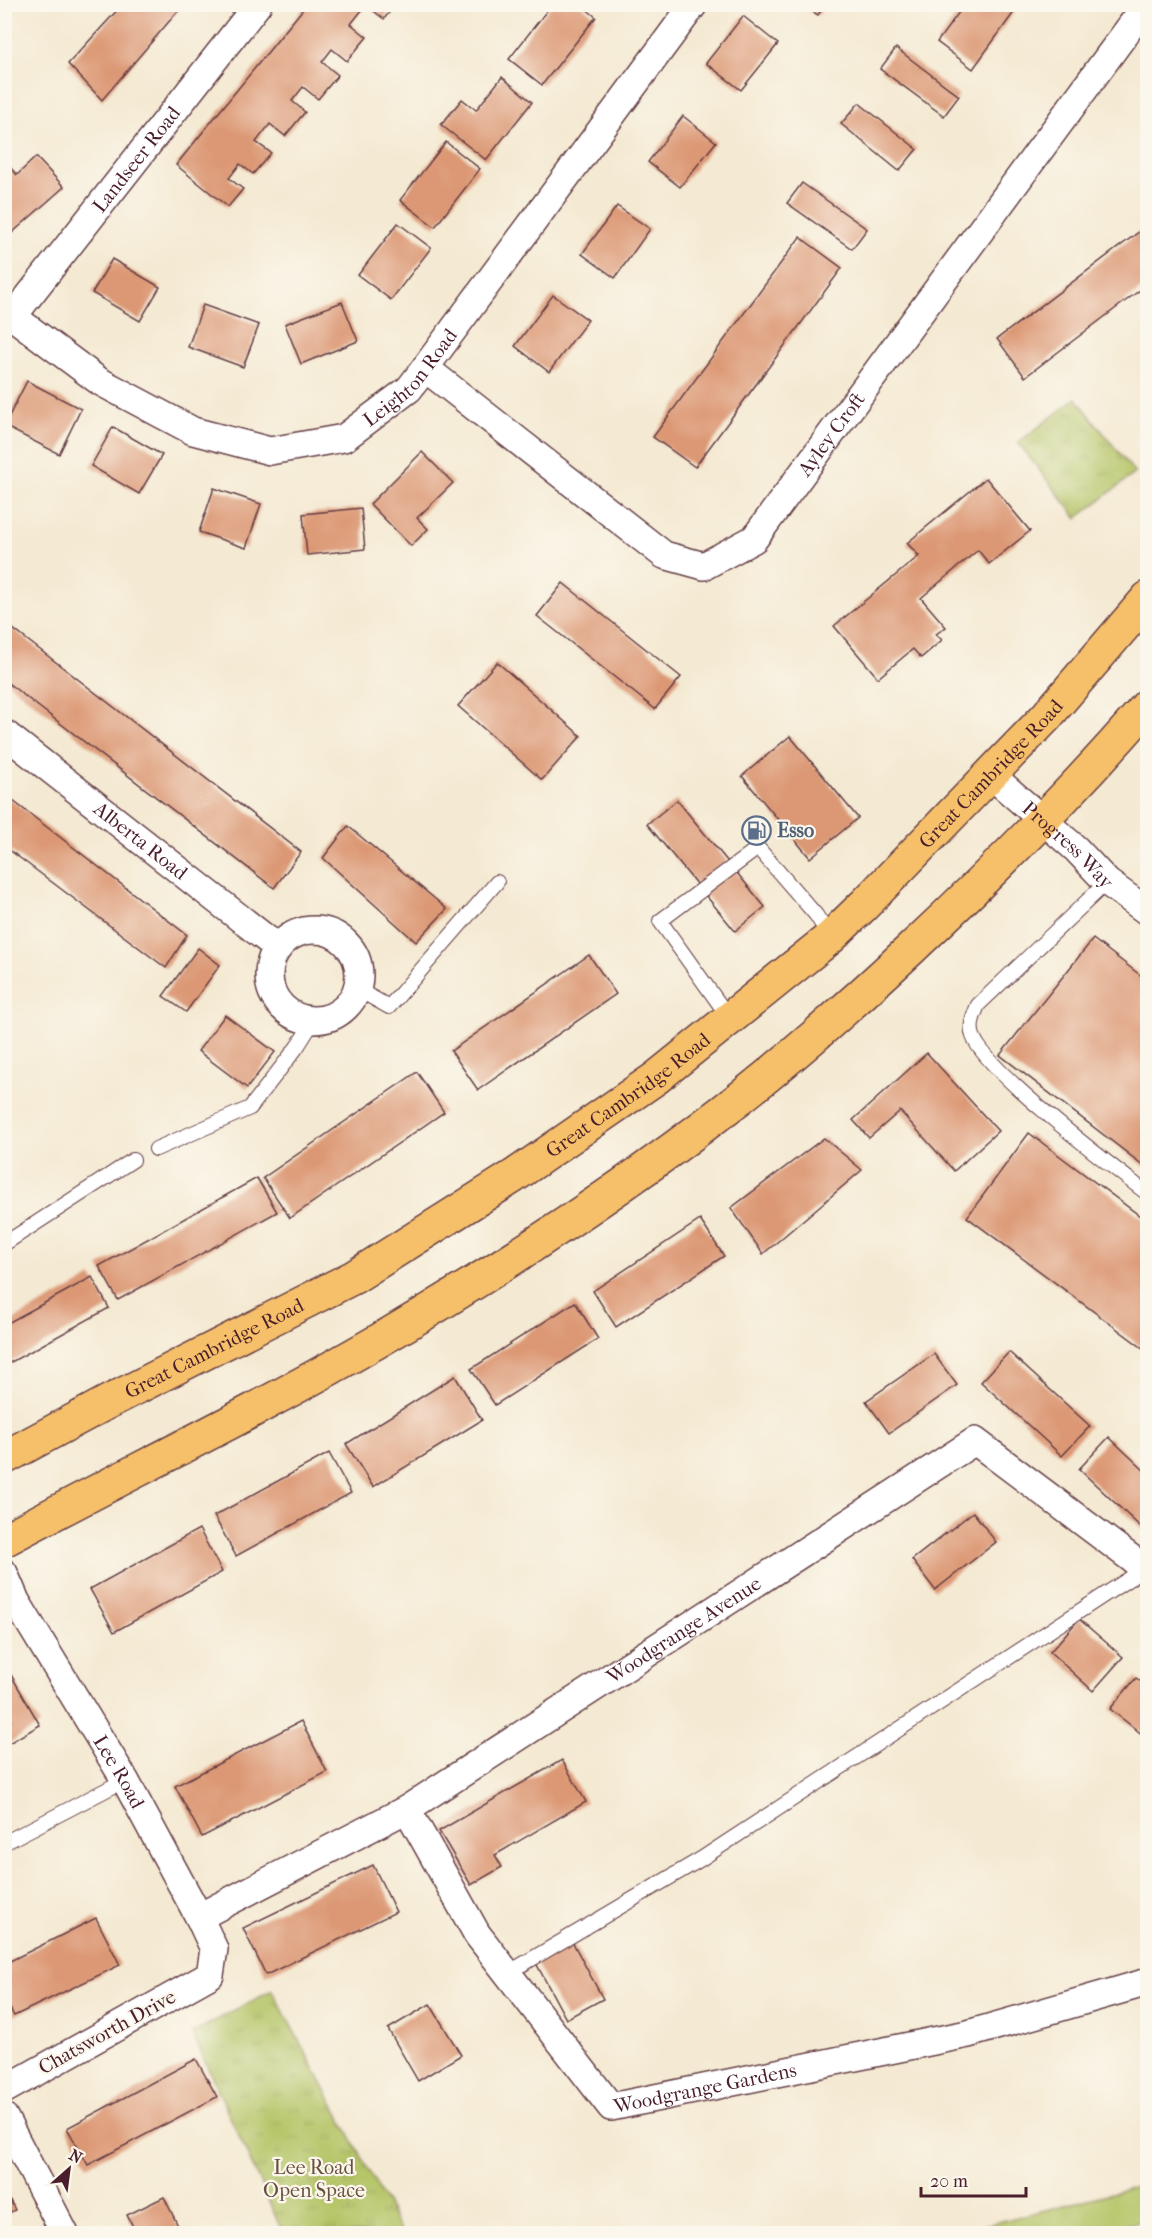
<svg xmlns="http://www.w3.org/2000/svg" width="1152" height="2238" viewBox="0 0 1152 2238" font-family="'IM FELL French Canon',serif">
<defs>
<pattern id="park-tufts" width="24" height="20" patternUnits="userSpaceOnUse" patternTransform="scale(1.5)"><rect width="24" height="20" fill="#b5c567"/><path d="M3 7l-1-3M5 7V3M7 7l1-3M15 17l-1-3M17 17v-4M19 17l1-3" fill="none" stroke="#9da95a"/></pattern>
</defs>
<rect width="100%" height="100%" fill="#fbf7ec"/>
<filter id="ink" filterUnits="userSpaceOnUse"><feTurbulence type="fractalNoise" baseFrequency=".0167" numOctaves="2"/><feDisplacementMap in="SourceGraphic" scale="12" xChannelSelector="R" yChannelSelector="G"/><feConvolveMatrix kernelMatrix="1 2 1 2 8 2 1 2 1" color-interpolation-filters="sRGB"/></filter>
<filter id="wash" filterUnits="userSpaceOnUse"><feTurbulence type="fractalNoise" baseFrequency=".008" numOctaves="4" result="noise"/><feDisplacementMap in="SourceGraphic" scale="24" xChannelSelector="R" yChannelSelector="G"/><feGaussianBlur stdDeviation="1.35" result="paint"/><feColorMatrix in="noise" values="0 0 0 0 0 0 0 0 0 0 0 0 0 0 0 0 0 1.4 0 .05"/><feComposite in="paint" operator="in"/></filter>
<g filter="url(#wash)">
<rect width="100%" height="100%" fill="#f4e9d2"/>
<path fill="#b5c567" stroke="#807249" stroke-width="1.5" d="M1147 2184V2220L1094 2233H955Z"/>
<g fill="url(#park-tufts)" stroke="#807249" stroke-width="1.5">
<path d="M1076 398 1135 473 1077 518 1018 443Z"/>
<path d="M272 1990 402 2233H283L192 2033Z"/>
</g>
<g id="blocks">
<g fill="#dc9874">
<path d="M123 4H184L102 100 68 64Z"/>
<path d="M307 4H396L384 19 366 5 351 24 367 37 347 61 332 49 322 62 338 75 318 99 303 87 292 101 305 112 285 136 270 124 256 142 271 153 253 174 240 164 229 178 243 189 228 207 176 165Z"/>
<path d="M552 4H580L596 17 542 85 509 59Z"/>
<path d="M965 4H1020L973 69 937 42Z"/>
<path d="M801 5H825L818 15Z"/>
<path d="M743 16 778 44 741 90 706 63Z"/>
<path d="M896 48 959 96 944 116 880 69Z"/>
<path d="M502 77 532 102 486 160 441 125 462 99 476 110Z"/>
<path d="M859 103 917 149 899 171 841 124Z"/>
<path d="M683 116 716 142 680 187 648 162Z"/>
<path d="M446 142 480 169 435 227 400 200Z"/>
<path d="M36 157 64 187 12 233 4 225V161L17 175Z"/>
<path d="M802 183 867 229 852 249 787 203Z"/>
<path d="M617 206 650 229 615 278 582 254Z"/>
<path d="M398 223 431 248 391 300 358 275Z"/>
<path d="M1148 225V284L1025 377 997 339Z"/>
<path d="M800 237 842 268 695 467 653 437Z"/>
<path d="M112 259 160 287 140 321 92 293Z"/>
<path d="M553 295 588 320 549 372 515 346Z"/>
<path d="M342 302 358 341 301 364 285 324Z"/>
<path d="M203 305 259 325 243 367 188 347Z"/>
<path d="M27 381 81 409 59 454 4 426Z"/>
<path d="M113 427 162 455 139 494 91 466Z"/>
<path d="M422 452 453 483 417 518 428 529 411 546 370 504Z"/>
<path d="M986 478 1030 531 989 564 978 550 921 598 946 627 936 634 942 640 921 658 913 649 878 678 834 626 919 556 907 543Z"/>
<path d="M214 488 261 504 246 548 199 532Z"/>
<path d="M361 508 365 549 307 555 303 514Z"/>
<path d="M563 583 681 677 655 709 537 616Z"/>
<path d="M4 622 301 852 274 888 4 680Z"/>
<path d="M497 662 581 736 542 780 458 706Z"/>
<path d="M790 736 858 818 810 858 742 776Z"/>
<path d="M4 794 187 935 166 968 4 846Z"/>
<path d="M677 800 765 907 735 931 647 824Z"/>
<path d="M348 826 447 909 416 942 323 858Z"/>
<path d="M1093 939 1148 981V1169L1000 1055Z"/>
<path d="M198 948 220 965 186 1012 163 996Z"/>
<path d="M589 955 616 994 478 1090 451 1051Z"/>
<path d="M225 1015 275 1052 247 1088 198 1051Z"/>
<path d="M927 1053 998 1131 954 1171 900 1111 869 1138 853 1120Z"/>
<path d="M417 1072 444 1112 290 1218 263 1178Z"/>
<path d="M1029 1133 1148 1222V1352L967 1217Z"/>
<path d="M824 1138 862 1170 763 1254 731 1208Z"/>
<path d="M257 1178 277 1212 118 1300 99 1266Z"/>
<path d="M700 1220 724 1256 616 1327 593 1291Z"/>
<path d="M92 1277 109 1308 4 1366V1325Z"/>
<path d="M575 1302 598 1339 495 1405 471 1369Z"/>
<path d="M1009 1352 1090 1426 1062 1456 981 1382Z"/>
<path d="M934 1354 957 1385 889 1433 866 1401Z"/>
<path d="M455 1376 482 1420 373 1487 346 1444Z"/>
<path d="M1109 1437 1148 1474V1534L1079 1469Z"/>
<path d="M329 1453 351 1493 236 1556 214 1516Z"/>
<path d="M973 1512 996 1542 935 1590 912 1560Z"/>
<path d="M199 1529 222 1572 114 1632 90 1589Z"/>
<path d="M1079 1619 1123 1657 1093 1691 1050 1652Z"/>
<path d="M11 1675 40 1725 4 1746V1725L11 1721 4 1708V1678Z"/>
<path d="M1136 1678 1148 1687V1739L1110 1709Z"/>
<path d="M301 1721 327 1772 202 1837 175 1786Z"/>
<path d="M562 1760 586 1802 495 1855 502 1867 471 1885 439 1831Z"/>
<path d="M373 1865 396 1912 266 1975 243 1928Z"/>
<path d="M96 1918 120 1965 14 2016 4 1997V1964Z"/>
<path d="M573 1943 603 1999 566 2019 536 1963Z"/>
<path d="M430 2004 461 2055 418 2081 388 2029Z"/>
<path d="M196 2059 217 2097 88 2165 67 2128Z"/>
<path d="M4 2189 15 2210 4 2215Z"/>
<path d="M164 2197 182 2234H137L127 2215Z"/>
</g>
</g>
</g>
<g filter="url(#ink)">
<use href="#blocks" fill-opacity="0" stroke="#643d44" stroke-width="1.5"/>
<g fill="none" stroke-linecap="round" stroke-linejoin="round">
<defs>
<g id="lane">
<path d="M1107 882 978 1005C974 1015 969 1025 973 1036 985 1071 1113 1167 1148 1194"/>
<path d="M357 989 389 1007 497 882"/>
<path d="M730 1019 660 921 758 848 816 915 830 937"/>
<path d="M156 1149 250 1108 297 1047 314 1020"/>
<path d="M4 1244 133 1160"/>
<path d="M4 1843 125 1780"/>
<path d="M508 1973 701 1859 1144 1569"/>
</g>
<g id="street">
<path id="s1" d="M4 310 99 381 193 431 270 451 344 438 409 389 425 368 694 4"/>
<path id="s2" d="M14 315 258 4"/>
<path id="s3" d="M425 368 664 555 704 566 754 539 1147 4"/>
<path id="s4" d="M4 733 278 948"/>
<path id="s5" d="M991 775 1076 849 1107 882 1148 912"/>
<circle cx="314" cy="975" r="45"/>
<path id="s6" d="M4 1573 16 1601 125 1780 199 1917 214 1949 210 1975 4 2090"/>
<path id="s7" d="M407 1809 477 1934 611 2107 968 2034 1148 1982"/>
<path id="s8" d="M199 1917 407 1809 975 1441 1148 1571"/>
<path d="M4 2117 65 2234"/>
</g>
<g id="highway">
<path id="s9" d="M4 1458 108 1402 354 1277 514 1176 656 1078 831 937 865 904 1046 717 1148 598"/>
<path d="M4 1540C129 1473 256 1412 378 1341 497 1271 614 1195 723 1111 790 1060 852 1004 913 947 995 870 1074 791 1148 705"/>
</g>
</defs>
<use href="#lane" stroke="#643d44" stroke-width="16"/>
<use href="#street" stroke="#643d44" stroke-width="30"/>
<use href="#highway" stroke="#643d44" stroke-width="36"/>
<use href="#lane" stroke="#fff" stroke-width="14"/>
<use href="#street" stroke="#fff" stroke-width="27"/>
<use href="#highway" stroke="#f6c06b" stroke-width="33"/>
<defs>
<path id="rail" d="M1146 2234 1148 2233"/>
</defs>
<use href="#rail" stroke="#4a1f2b" stroke-width="7"/>
<use href="#rail" stroke="#fbf7ec" stroke-width="4.5" stroke-dasharray="14" stroke-linecap="butt"/>
</g>
</g>
<defs>
<symbol id="fuel-ring" viewBox="-11 -11 22 22"><circle r="9.5" fill="#fbf7ec" stroke="#5c6f8a" stroke-width="1.5"/><path d="M-5.5-6h7V0h2V4h1.3V-2.5L3-4.5l.8-.8L6-3V5H2.5V1h-1V6h-7ZM-4.2-4.7v3.2H.2V-4.7Z" fill="#5c6f8a"/></symbol>
</defs>
<g fill-rule="evenodd">
<use href="#fuel-ring" x="740" y="814" width="33" height="33"/>
</g>
<g text-anchor="middle" dominant-baseline="central" stroke-width="4.5" stroke-linejoin="round" paint-order="stroke">
<g font-size="20" fill="#4a1f2b" stroke="#fbf7ec">
<text stroke="none"><textPath href="#s2" startOffset="198">Landseer Road</textPath></text>
<text stroke="none"><textPath href="#s1" startOffset="470">Leighton Road</textPath></text>
<text stroke="none"><textPath href="#s3" startOffset="532">Ayley Croft</textPath></text>
<text stroke="none"><textPath href="#s9" startOffset="1209">Great Cambridge Road</textPath></text>
<text stroke="none"><textPath href="#s4" startOffset="174">Alberta Road</textPath></text>
<text stroke="none"><textPath href="#s5" startOffset="104">Progress Way</textPath></text>
<text stroke="none"><textPath href="#s9" startOffset="723">Great Cambridge Road</textPath></text>
<text stroke="none"><textPath href="#s9" startOffset="237">Great Cambridge Road</textPath></text>
<text stroke="none"><textPath href="#s8" startOffset="564">Woodgrange Avenue</textPath></text>
<text stroke="none"><textPath href="#s6" startOffset="230">Lee Road</textPath></text>
<text transform="translate(107 2032) rotate(-29)">Chatsworth Drive</text>
<text stroke="none"><textPath href="#s7" startOffset="458">Woodgrange Gardens</textPath></text>
</g>
<g font-size="20" font-weight="bold" fill="#4e5e75" stroke="#fbf7ec" text-anchor="start">
<text x="777" y="830">Esso</text>
</g>
<g font-size="20" fill="#6a513d" stroke="#fbf7ec">
<text x="314" y="2167">Lee Road<tspan x="314" dy="23">Open Space</tspan></text>
</g>
</g>
<rect width="1152" height="2238" fill="none" stroke="#fbf7ec" stroke-width="24"/>
<g transform="translate(69 2169) rotate(28)" stroke="#fbf7ec" stroke-width="4.5" paint-order="stroke">
<path d="M0-4.5L10 22L0 15L-10 22Z" fill="#4a1f2b"/>
<text y="-9" font-size="16" font-weight="bold" text-anchor="middle" fill="#4a1f2b">N</text>
</g>
<path d="M921 2187v9h105v-9" fill="none" stroke="#4a1f2b" stroke-width="3"/>
<text x="930" y="2187" font-size="18" fill="#4a1f2b" stroke="#fbf7ec" stroke-width="4.5" paint-order="stroke">20 m</text>
</svg>
